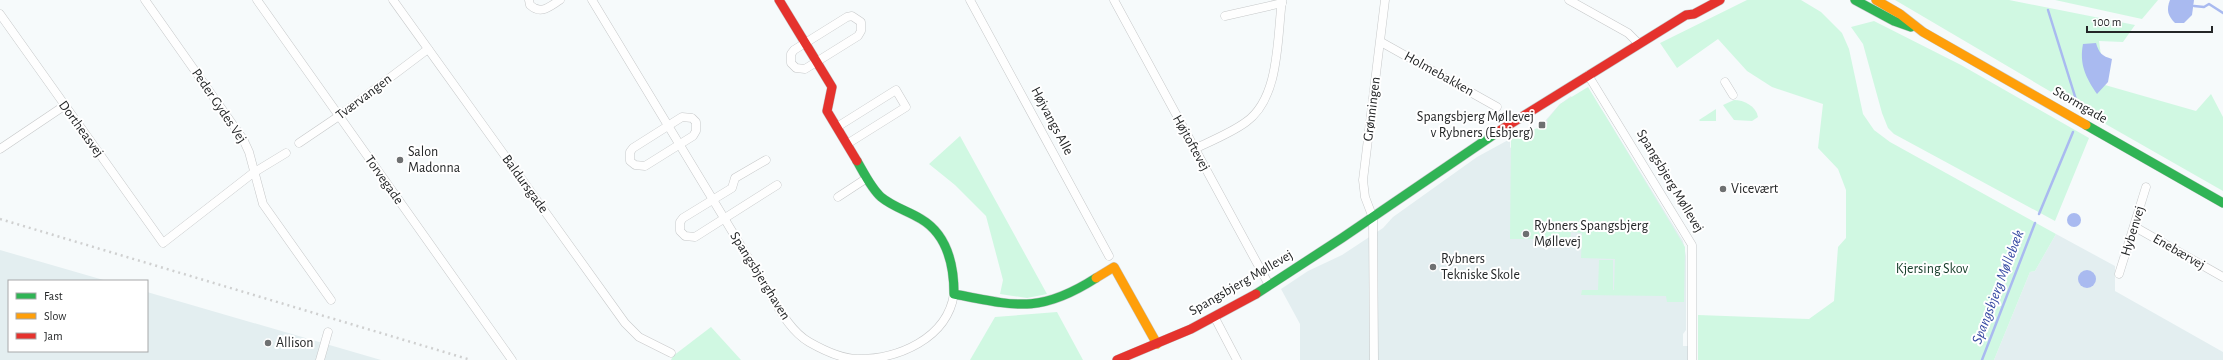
<svg xmlns="http://www.w3.org/2000/svg" width="2223" height="360" viewBox="0 0 2223 360" font-family="'Alegreya Sans',sans-serif">
<rect width="100%" height="100%" fill="#f6fafb"/>
<g fill="#e3eef0">
<path d="M1571 96 1586 120 1602 110 1683 241 1686 256V330L1683 334V346H1694V360H1300V324L1281 289 1308 271 1342 255 1383 228 1393 217 1477 157 1510 139V148L1532 131 1547 124 1545 121 1559 105Z"/>
<path d="M2056 234 2115 266V291L2223 352V360H1994L2030 272 2035 271Z"/>
<path d="M0 250 107 281H9V351H147V292L381 360H0Z"/>
</g>
<g fill="#d0f8e2">
<path d="M1747 0H1801L1821 12 1842 33 1849 49 1863 114 1874 130 1890 142 2056 234 2035 271 2030 272 1994 360H1698V315L1809 319 1834 301 1838 247 1846 238V190L1838 169 1818 148 1823 104 1772 87 1747 71 1718 39 1677 68 1660 43Z"/>
<path d="M1895 0H2009L2135 25 2123 42 2099 41 2105 85 2196 111 2211 94 2223 117V191L2109 126Z"/>
<path d="M2055 0H2158L2142 19Z"/>
<path d="M1874 21 1961 65 2089 138 2055 221 1894 134 1888 128 1882 113 1863 44 1851 27Z"/>
<path d="M1588 87 1685 247 1684 302H1667L1666 296 1581 295 1582 290H1598L1599 260H1613V290H1614L1615 259 1581 258 1582 233 1571 232 1570 239H1510L1511 140C1522 131 1535 131 1548 123L1547 120 1560 104Z"/>
<path d="M1734 100C1744 100 1756 106 1758 117L1752 121 1734 120 1723 105Z"/>
<path d="M1716 109V121H1700L1699 120Z"/>
<path d="M960 136 1047 294 1027 298 1000 294 1003 280 986 216 955 185 929 164Z"/>
<path d="M1057 312 1083 360H970L995 317Z"/>
<path d="M711 327 741 360H671L673 356Z"/>
</g>
<g fill="#a9baf0">
<path d="M2170 0H2194L2192 15 2184 23H2175C2168 16 2166 10 2170 0Z"/>
<path d="M2096 43C2099 53 2102 56 2112 59L2108 82 2097 94C2086 78 2079 64 2083 44Z"/>
<circle cx="2074" cy="220" r="7"/>
<circle cx="2087" cy="279" r="9"/>
</g>
<g fill="none" stroke-linecap="round" stroke-linejoin="round">
<g stroke="#a9baf0" stroke-width="2.5">
<path d="M2194 6 2204 7 2209 4 2223 13"/>
<path d="M2048 10 2078 106"/>
<path d="M2039 214 2073 132"/>
<path d="M1982 360 2035 223"/>
</g>
<defs>
<g id="street">
<path d="M145 0 243 139 249 152 263 204 331 300"/>
<path d="M257 0 512 360"/>
<path d="M393 0 625 323 639 337 671 353"/>
<path d="M529 0 530 5C541 15 549 7 560 0"/>
<path d="M592 0 767 289C778 307 790 331 809 342 823 350 841 359 858 359 898 359 947 339 954 294"/>
<path d="M970 0 1109 256"/>
<path d="M1114 0 1269 285"/>
<path d="M1569 0 1628 33 1639 44"/>
<path d="M0 14 163 243 253 173 286 153"/>
<path d="M852 16 861 22V31L858 36 805 69 796 68 791 63V54L794 50 847 17Z"/>
<path d="M1225 16 1282 3"/>
<path d="M1381 42 1497 107"/>
<path d="M1588 75 1692 245V360"/>
<path d="M1725 82 1733 95"/>
<path d="M682 117 692 118 696 122V131L693 136 645 166 635 165 630 161V152L633 148Z"/>
<path d="M837 127 896 90 906 107 847 144"/>
<path d="M299 143 339 116 428 49"/>
<path d="M0 149 64 106"/>
<path d="M1194 149C1211 141 1231 133 1246 122 1280 98 1277 38 1282 0"/>
<path d="M766 160 735 178 732 188 683 218 680 222V231L685 236 695 237 777 185"/>
<path d="M838 197 867 178"/>
<path d="M2135 227 2223 277"/>
<path d="M2119 274 2146 187"/>
<path d="M1215 318 1237 360"/>
<path d="M320 360 328 332"/>
<path d="M1374 360 1373 218 1365 197 1363 180 1385 0"/>
</g>
<g id="fast">
<path d="M1855 0 1894 21 1911 27"/>
<path d="M2086 125 2223 203"/>
<path d="M857 161C864 173 871 188 881 197 893 207 908 211 921 219 948 235 954 265 954 294 1016 306 1040 314 1096 278"/>
<path d="M1256 294 1342 238 1499 131"/>
</g>
<g id="slow">
<path d="M1876 0 1900 14 1923 32 2086 125"/>
<path d="M1096 278 1114 267 1157 344"/>
</g>
<g id="jam">
<path d="M779 0 832 87 827 111 857 161"/>
<path d="M1499 131 1686 15 1694 14 1720 0"/>
<path d="M1117 360 1191 329 1256 294"/>
</g>
</defs>
<use href="#street" stroke="#c6c8c9" stroke-width="9"/>
<use href="#fast" stroke="#c6c8c9" stroke-width="10"/>
<use href="#slow" stroke="#c6c8c9" stroke-width="10"/>
<use href="#jam" stroke="#c6c8c9" stroke-width="10"/>
<use href="#street" stroke="#fefefe" stroke-width="8"/>
<use href="#fast" stroke="#30b455" stroke-width="9"/>
<use href="#slow" stroke="#ff9f0a" stroke-width="9"/>
<use href="#jam" stroke="#e5322d" stroke-width="9"/>
<path stroke="#cfd0d0" stroke-width="2.5" stroke-dasharray="2 4" stroke-linecap="butt" d="M0 219 471 360"/>
</g>
<g fill="#6e7071" stroke="#fff" stroke-width="1.5">
<rect x="1538" y="121" width="8" height="8" rx="2"/>
<circle cx="400" cy="160" r="4"/>
<circle cx="1723" cy="189" r="4"/>
<circle cx="1526" cy="234" r="4"/>
<circle cx="1433" cy="267" r="4"/>
<circle cx="268" cy="343" r="4"/>
</g>
<g text-anchor="middle" dominant-baseline="central" stroke-width="4" stroke-linejoin="round" paint-order="stroke">
<g font-size="14" fill="#242627" stroke="#fff">
<text transform="translate(1439 74) rotate(29)">Holmebakken</text>
<text transform="translate(364 97) rotate(-37)">Tværvangen</text>
<text transform="translate(2080 105) rotate(30)">Stormgade</text>
<text transform="translate(219 106) rotate(56)">Peder Gydes Vej</text>
<text transform="translate(1372 109) rotate(-83)">Grønningen</text>
<text transform="translate(1052 121) rotate(62)">Højvangs Alle</text>
<text transform="translate(81 129) rotate(54)">Dortheasvej</text>
<text transform="translate(1191 143) rotate(61)">Højtoftevej</text>
<text transform="translate(384 180) rotate(55)">Torvegade</text>
<text transform="translate(1670 181) rotate(59)">Spangsbjerg Møllevej</text>
<text transform="translate(525 184) rotate(54)">Baldursgade</text>
<text transform="translate(2133 231) rotate(-73)">Hybenvej</text>
<text transform="translate(2179 252) rotate(30)">Enebærvej</text>
<text transform="translate(760 276) rotate(58)">Spangsbjerghaven</text>
<text transform="translate(1241 283) rotate(-30)">Spangsbjerg Møllevej</text>
</g>
<g font-size="14" fill="#242627" stroke="#fff" text-anchor="start">
<text x="1534" y="117" text-anchor="end">Spangsbjerg Møllevej<tspan x="1534" dy="16">v Rybners (Esbjerg)</tspan></text>
<text x="408" y="152">Salon<tspan x="408" dy="16">Madonna</tspan></text>
<text x="1731" y="189">Vicevært</text>
<text x="1534" y="226">Rybners Spangsbjerg<tspan x="1534" dy="16">Møllevej</tspan></text>
<text x="1441" y="259">Rybners<tspan x="1441" dy="16">Tekniske Skole</tspan></text>
<text x="276" y="343">Allison</text>
</g>
<g font-size="14" fill="#133b27" stroke="#fff">
<text x="1932" y="269">Kjersing Skov</text>
</g>
<g font-size="15" font-style="italic" fill="#3649a2" stroke="#fff">
<text transform="translate(1998 287) rotate(-69)">Spangsbjerg Møllebæk</text>
</g>
</g>
<rect x="8" y="280" width="140" height="72" fill="#ffffff" stroke="#a7a8a9"/>
<rect x="16" y="293" width="20" height="6" fill="#30b455" stroke="#a7a8a9"/>
<text x="44" y="300" font-size="12" fill="#242627">Fast</text>
<rect x="16" y="313" width="20" height="6" fill="#ff9f0a" stroke="#a7a8a9"/>
<text x="44" y="320" font-size="12" fill="#242627">Slow</text>
<rect x="16" y="333" width="20" height="6" fill="#e5322d" stroke="#a7a8a9"/>
<text x="44" y="340" font-size="12" fill="#242627">Jam</text>
<path d="M2087 26v6h125v-6" fill="none" stroke="#242627" stroke-width="2"/>
<text x="2093" y="26" font-size="12" fill="#242627" stroke="#ffffff" stroke-width="3" paint-order="stroke">100 m</text>
</svg>
